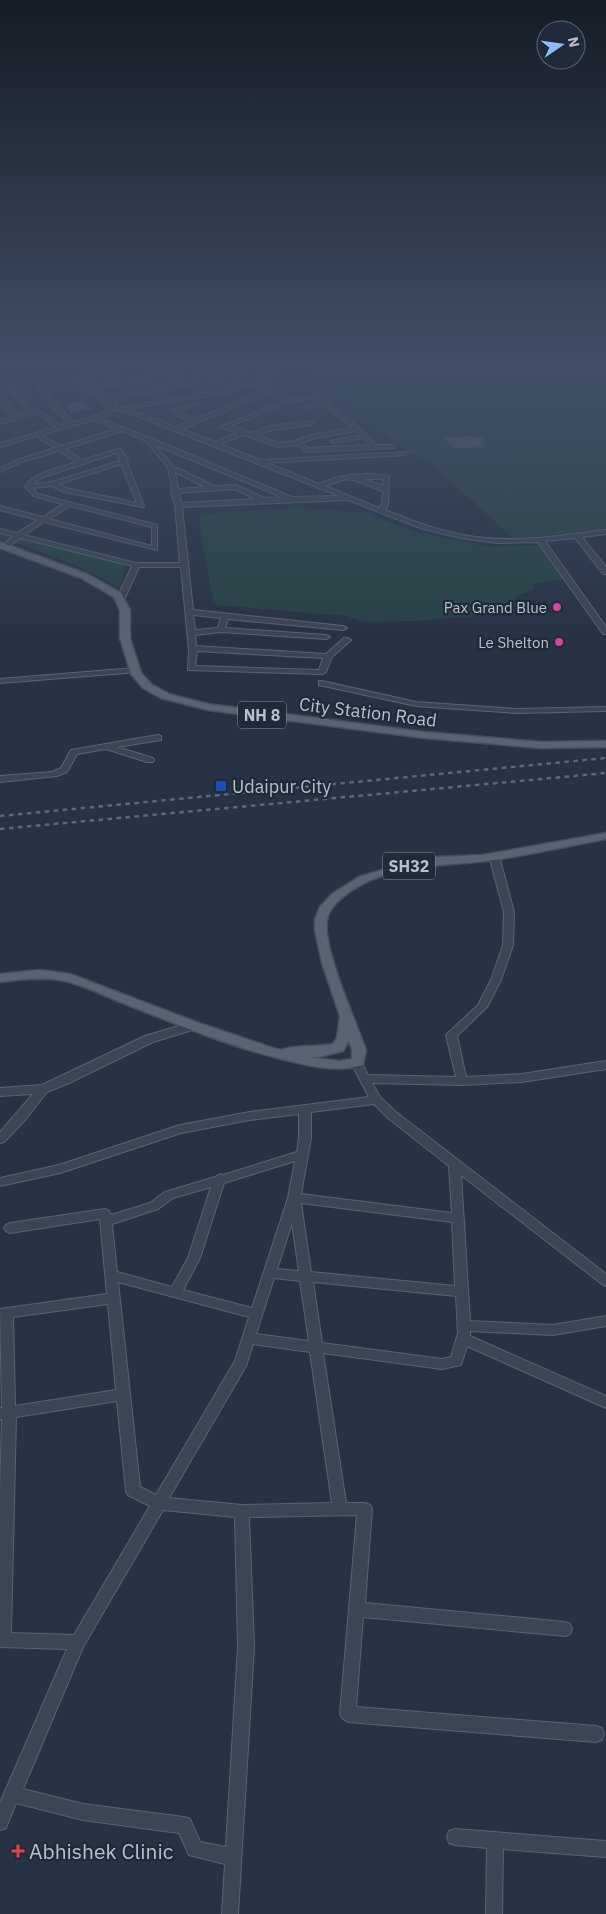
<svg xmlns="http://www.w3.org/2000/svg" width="606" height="1914" viewBox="0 0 606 1914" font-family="'IBM Plex Sans',sans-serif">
<rect width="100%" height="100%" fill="#273344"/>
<g fill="#294245">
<path d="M314 369H606V529L513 539 432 463 399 447 309 373Z"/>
<path d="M298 508 367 513 415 532 490 547 539 545 566 579 532 584 535 588 516 597 515 600 473 612 476 616 415 621 365 622 347 616 217 605 213 599 201 537 199 514Z"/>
<path d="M0 532 120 563 126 567 119 588C80 565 43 552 0 538Z"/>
</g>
<g fill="#4c5a6d">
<path d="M83 401 90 409 71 412 65 405Z"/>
<path d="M469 436 483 438 484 447 454 448 443 438Z"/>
</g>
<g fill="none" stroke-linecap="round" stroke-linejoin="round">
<defs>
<g id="minor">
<path d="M118 369H132L83 380 90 387 178 369H192L93 390 110 401 116 396 203 377 192 369H199L209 376 240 369H253L209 381 120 398 116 402V407L121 408 220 390 277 369H286L256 382 274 389 289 399 319 394 367 435 375 445H392L395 447 394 448 305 452 300 446 296 445 278 447 244 435 220 444 260 460 407 452 408 453 405 455 267 463 319 484C340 474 366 472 389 476L388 505 385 510C415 522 444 533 476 537 519 543 563 535 606 530V534L582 537 606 567V574H603L575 538 545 541 606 627V634H603L538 542 498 543 460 538 420 528 348 500 182 507 193 610 343 626 347 628 343 630 228 619 225 628 326 635 330 637 326 639 221 632 195 635 196 646 326 654 344 638H347L351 640 332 657 326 672 322 674 188 670 189 651 181 567H139L124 600 120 602 116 600 132 566 20 538 7 548 1 547 13 536 0 533V529L17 533 38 520 0 510V506L43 517 63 504 34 496 25 486C36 471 60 468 77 462L59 451 21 462 0 472V468L17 460 55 448 36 436 0 447V443L56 427 40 416 33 414 0 424V420L14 416 0 403V398L20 414 29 411 0 382V380H4L35 411 44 414 61 425 67 423 38 389V387H42L73 422 101 414 109 408V406L85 390 76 379 77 378ZM251 384 267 390 195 419 177 411 198 404V402L170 410V412L190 421 176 427 128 409 221 394ZM271 392 284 401 220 427 238 433 215 442 182 429ZM316 397 322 402 304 406V408L325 405 352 428 310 435 295 441 279 443 257 435 272 430 311 425 314 423 311 421 271 426 252 433 231 426 290 402ZM114 410 132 414 339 496 292 497 153 439 99 418 105 416ZM93 420 117 429 61 446 42 435ZM123 431 148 442 150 446 168 467 172 490 171 491 175 505 180 563H136L24 535 44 522 157 550V525L38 494 32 488 52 486 64 492 143 507 144 506 127 462 128 461 121 449H117L83 460 65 449ZM356 431 360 435 330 441 333 443 363 438 369 445 307 448 302 443 312 439ZM155 445 282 497 265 498 236 485 214 486 173 466ZM117 453 120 461 52 482 33 484 41 478ZM121 464 137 503 66 488 59 484ZM175 472 205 487 178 489ZM346 479 357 481 383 491 382 505 379 508 325 486ZM364 479H384L383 486ZM235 489 255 499 181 503 179 493ZM70 506 152 527V546L49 519ZM193 615 221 618 218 628 195 630ZM197 651 323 658 319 670 195 666Z"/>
<path d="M135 668 139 670 138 672 0 683V679Z"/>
<path d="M319 681H322L416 702 517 709 606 707V711L517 713 416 706 319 685Z"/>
<path d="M158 735 161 736V740L117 747 153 758 154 760 153 762H147L106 749 77 754 67 772 57 776 0 782V776L52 772 61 768 71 750Z"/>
<path d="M494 853 499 856 514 912 513 945 501 980 487 1007 457 1036 466 1077 522 1074 606 1061V1069L522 1082 462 1085 372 1083 380 1097 396 1112 606 1274V1286L602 1284 461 1175 470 1321 553 1325 606 1316V1326L553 1335 470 1331V1336L606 1396V1408L467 1346 461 1365 442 1369 323 1353 346 1503H365L370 1505 372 1509 365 1603 565 1622 570 1624 572 1629 570 1634 565 1636 363 1617 356 1707 596 1726 602 1728 604 1734 602 1740 596 1742 348 1722 343 1719 340 1714 357 1515 249 1517 254 1647 238 1914H222L225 1864 189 1855 179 1833 83 1820 16 1803 6 1828 0 1830V1803L67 1649 0 1647V1491L2 1419 0 1420V1408H2L0 1309 107 1294 100 1219 10 1233 6 1231 4 1228 6 1225 10 1223 105 1209 109 1211 111 1215 150 1203 165 1192 215 1177 220 1174 223 1175 297 1152 299 1138V1114L250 1120 181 1133 60 1173 0 1186V1178L59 1165 180 1125 250 1112 369 1097 351 1063 352 1060H360L368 1075 456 1077 446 1035 478 1005 491 980 503 945 504 912 489 856ZM374 1104 388 1118 449 1166 452 1213 301 1194 311 1138V1112ZM295 1161 288 1198 252 1308 183 1290 200 1258 224 1183ZM211 1187 188 1258 172 1287 117 1272 112 1224 158 1209 173 1198ZM301 1203 452 1222 455 1286 311 1272ZM292 1223 299 1271 277 1269ZM274 1278 300 1281 309 1341 256 1334ZM118 1282 249 1317 235 1361 156 1495 140 1487ZM313 1282 456 1296 458 1333 451 1357 442 1359 322 1343ZM108 1304 116 1390 15 1406 13 1317ZM253 1344 310 1352 332 1503 242 1505 169 1498 246 1366ZM117 1401 126 1491 128 1495 150 1506 74 1635 11 1633 16 1417ZM163 1510 235 1517 238 1647 226 1847 200 1842 190 1819 184 1817 83 1804 23 1789 83 1647Z"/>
<path d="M195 1021 200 1025 199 1028 153 1042 69 1083 47 1092 25 1120 4 1142 0 1143V1132L33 1094 0 1096V1088L42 1085 145 1036Z"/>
<path d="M455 1829 606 1841V1857L503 1849 502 1914H486L487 1848 455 1845 449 1843 447 1837 449 1831Z"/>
</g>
<g id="major">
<path d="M0 542 87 574 121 593 130 610V638L141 673 151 684 169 694 208 704 424 732 541 742 606 741V747L541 748 424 738 208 710 161 698 143 688 131 674 120 638V610L114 597 81 578 0 548Z"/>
<path d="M606 833V839C569 846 531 854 494 860 444 867 391 862 348 893 339 900 329 908 327 920 322 946 356 1022 366 1050L363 1065C335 1073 309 1066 281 1059 229 1046 178 1025 128 1005 106 997 83 984 60 980 40 977 20 979 0 982V974L40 970 70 974 196 1022 276 1049 282 1050C290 1045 321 1047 333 1044L337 1038 340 1016 322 963 315 930V919L320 907 332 894 359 877 409 862 437 857 483 855ZM349 1041 352 1050V1059L339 1061 307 1057H320L343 1051Z"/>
</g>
</defs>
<use href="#minor" stroke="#596371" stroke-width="2"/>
<use href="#major" stroke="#454e5d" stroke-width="3"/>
<use href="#minor" fill="#3b4553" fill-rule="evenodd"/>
<use href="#major" fill="#596473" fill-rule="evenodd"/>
<g stroke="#5d697a" stroke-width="2.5" stroke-dasharray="4.5 4.5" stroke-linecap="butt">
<path d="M0 816 606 758"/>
<path d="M0 829 606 773"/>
</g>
</g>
<linearGradient id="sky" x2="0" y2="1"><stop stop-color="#151c25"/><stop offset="0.58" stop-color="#415067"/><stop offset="1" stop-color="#415067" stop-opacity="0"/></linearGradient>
<rect width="606" height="637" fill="url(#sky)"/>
<g fill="#d1479c" stroke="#202a39" stroke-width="2">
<circle cx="557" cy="607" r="5"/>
<circle cx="559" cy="642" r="5"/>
</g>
<rect fill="#1a4fb4" stroke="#202a39" stroke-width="2" x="215" y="780" width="12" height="12" rx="2.5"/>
<path fill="#e0444e" stroke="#202a39" stroke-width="2" d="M15.5 1843.5h5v5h5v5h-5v5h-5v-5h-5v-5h5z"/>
<g text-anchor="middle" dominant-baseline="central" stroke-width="4.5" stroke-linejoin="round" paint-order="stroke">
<g font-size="15" fill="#b8c0cd" stroke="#202a39" text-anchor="end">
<text x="547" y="607">Pax Grand Blue</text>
<text x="549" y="642">Le Shelton</text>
</g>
<g fill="#202a39" stroke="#8a93a1" stroke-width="1">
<rect x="238" y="701.5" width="48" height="27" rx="4"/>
<rect x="383" y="852.5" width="52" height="27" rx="4"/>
</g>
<g font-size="16" font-weight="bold" fill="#b8c0cd">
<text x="262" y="715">NH 8</text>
<text x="409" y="866">SH32</text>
</g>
<g font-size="18" fill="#b8c0cd" stroke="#202a39">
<text transform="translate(368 712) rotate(7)">City Station Road</text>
</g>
<g font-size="18" fill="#b8c0cd" stroke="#202a39" text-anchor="start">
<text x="232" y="786">Udaipur City</text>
</g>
<g font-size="21" fill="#b8c0cd" stroke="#202a39" text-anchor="start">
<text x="29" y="1851">Abhishek Clinic</text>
</g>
</g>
<g transform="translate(561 45) rotate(77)"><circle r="24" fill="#202a39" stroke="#5d6674"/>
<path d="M0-4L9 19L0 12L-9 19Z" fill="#90bafa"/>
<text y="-8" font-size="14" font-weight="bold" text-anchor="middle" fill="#b8c0cd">N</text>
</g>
</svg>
